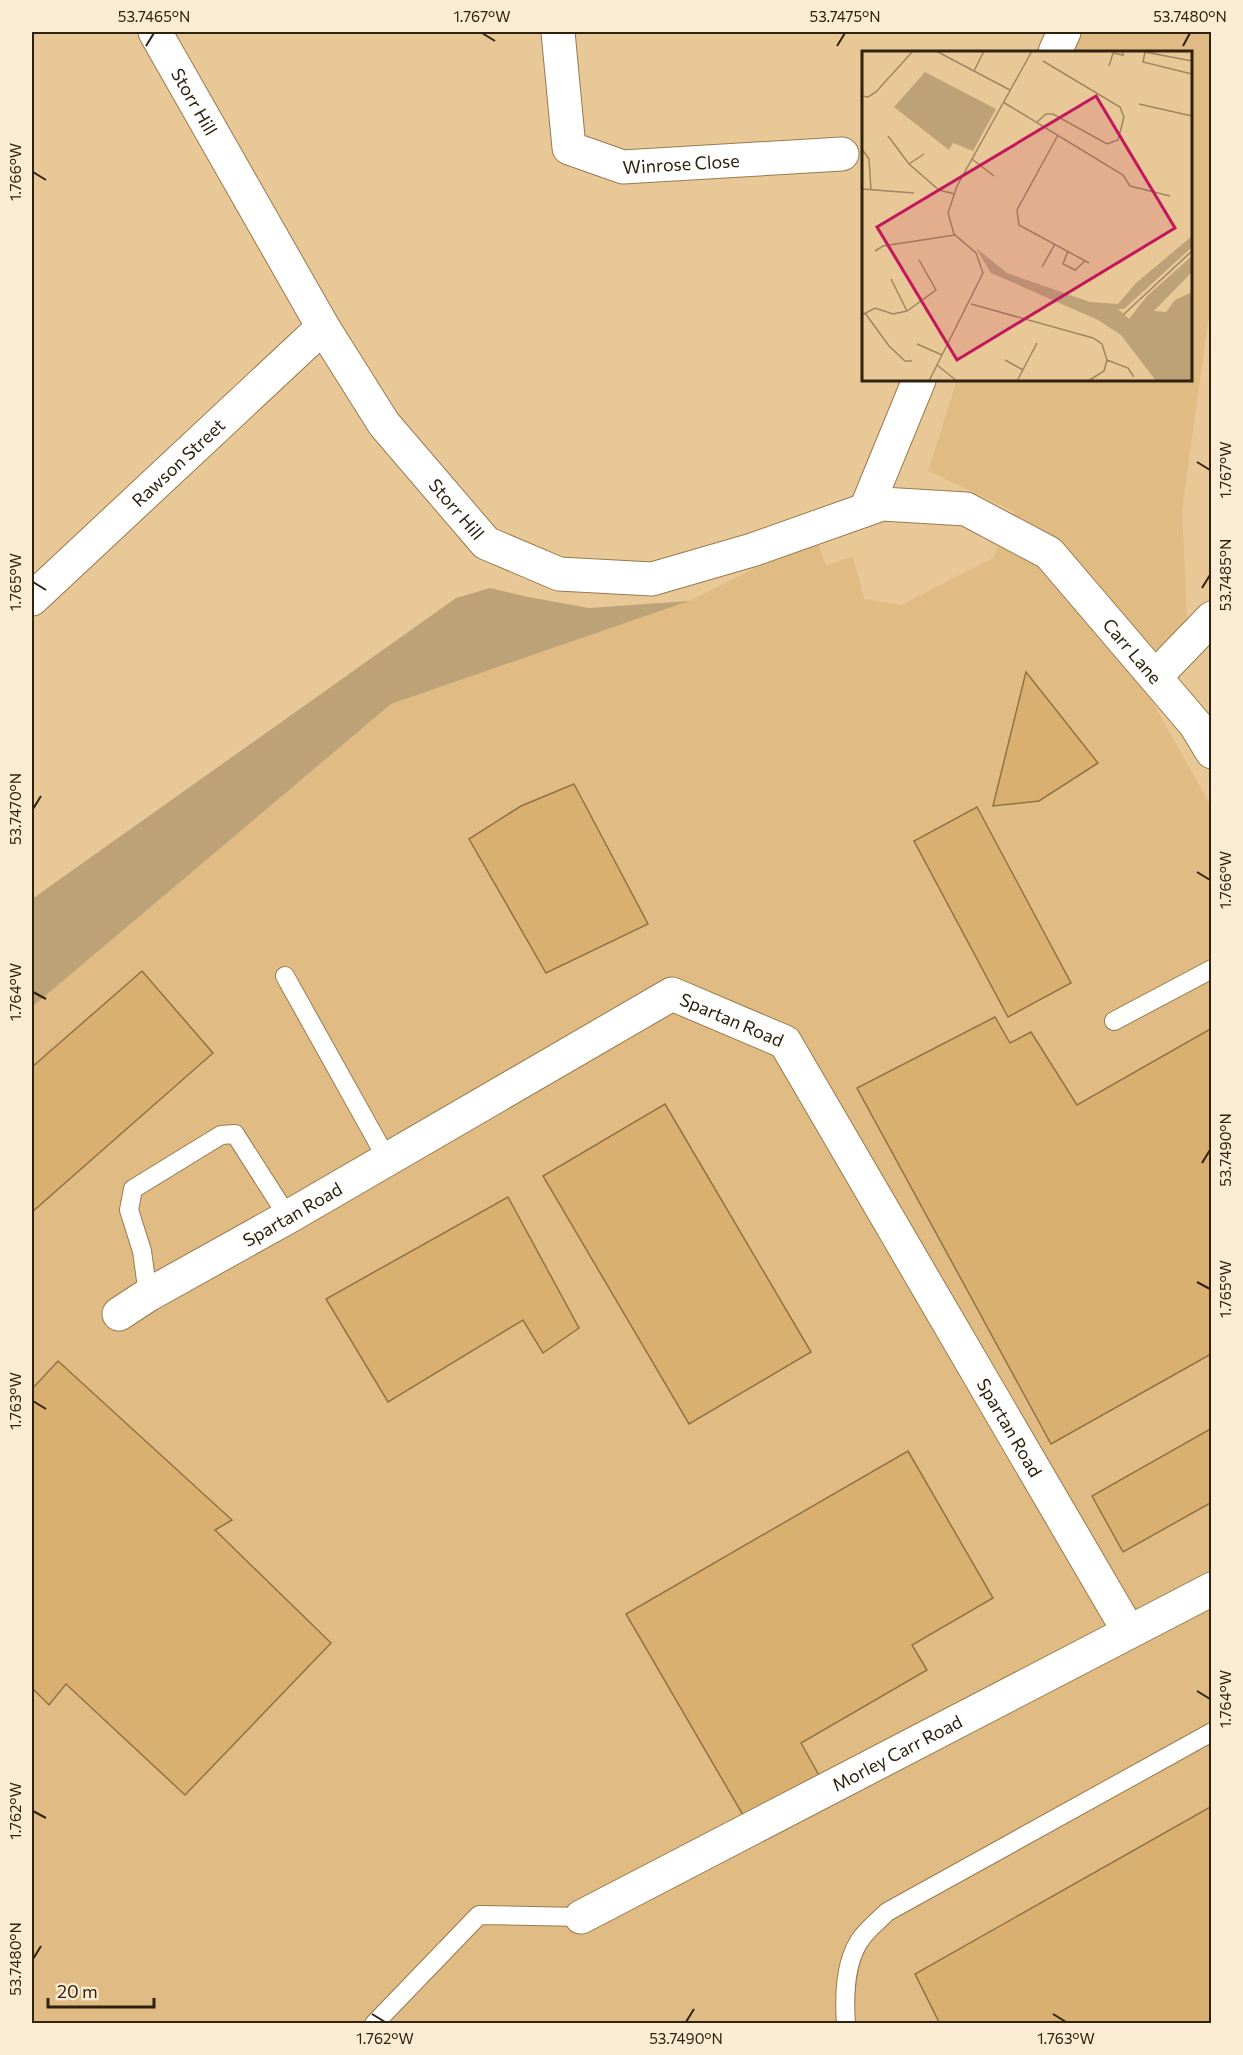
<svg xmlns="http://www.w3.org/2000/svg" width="1243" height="2055" viewBox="0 0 1243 2055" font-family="Commissioner,sans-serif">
<rect width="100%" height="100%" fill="#e9c897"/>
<path fill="#e0bb83" d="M1066 32H1211L1212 295 1182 509 1188 645 1149 696 1212 808 1211 2023H32V1007L391 704 689 601 816 538 826 565 853 557 864 599 901 605 993 558 1015 512 928 471 957 380H1190V52H1060Z"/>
<path fill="#bda278" d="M490 588 528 597 589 608 689 601 391 704 32 1007V899L456 598Z"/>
<g fill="#d9b06f" stroke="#907344" stroke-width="1.5">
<path d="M1026 672 1098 763 1039 801 993 806Z"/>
<path d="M574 784 648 924 546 973 469 839 521 806Z"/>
<path d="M977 807 1071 983 1008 1017 914 841Z"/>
<path d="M142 971 213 1053 32 1212V1067Z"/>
<path d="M995 1017 1010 1043 1031 1032 1077 1105 1212 1028V1355L1211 1354 1051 1444 857 1088Z"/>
<path d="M665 1104 811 1352 689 1424 543 1176Z"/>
<path d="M508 1197 579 1328 543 1353 523 1320 388 1402 326 1299Z"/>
<path d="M58 1361 232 1520 215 1530 331 1643 185 1795 66 1684 49 1705 32 1688V1389Z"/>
<path d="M1212 1428V1502L1123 1552 1092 1496Z"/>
<path d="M908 1451 993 1598 912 1645 927 1670 801 1743 821 1779 747 1822 626 1614Z"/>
<path d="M1212 1806V2024H940L915 1974Z"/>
</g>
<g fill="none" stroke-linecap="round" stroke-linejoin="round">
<defs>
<g id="service">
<path d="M285 976 387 1159"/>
<path d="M1114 1021 1212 969"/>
<path d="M148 1295 142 1251 129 1210 133 1189 221 1135 235 1134 288 1217"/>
<path d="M374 2024 479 1915 581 1917"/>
<path d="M846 2024C844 1997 845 1958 863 1936 870 1927 879 1920 887 1912L1212 1732"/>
</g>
<g id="minor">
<path id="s1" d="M155 32 323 327 384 424 486 543 559 574 652 579 752 550 882 504 966 509 1049 553 1195 724 1212 752"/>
<path id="s2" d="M558 32 569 148 623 167 842 154"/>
<path d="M1055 52 1064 32"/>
<path d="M866 509 919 380"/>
<path id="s3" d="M32 599 323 327"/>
<path d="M1155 677 1212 618"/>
<path id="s4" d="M119 1314 148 1295 288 1217 672 994 785 1042 1129 1632"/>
<path id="s5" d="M581 1917 1212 1589"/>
</g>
</defs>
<use href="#service" stroke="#987a4c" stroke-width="20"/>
<use href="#minor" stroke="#987a4c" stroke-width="35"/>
<use href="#service" stroke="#fff" stroke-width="18"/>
<use href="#minor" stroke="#fff" stroke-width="33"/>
</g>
<path fill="none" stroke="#2e220e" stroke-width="2" d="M482 33 495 41M146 46 154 33M837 46 845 33M1183 46 1190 33M33 172 46 180M1197 462 1210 470M33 582 46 590M1202 588 1210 575M33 809 41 796M1197 872 1210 880M33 992 46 999M1202 1163 1210 1150M1197 1282 1210 1289M33 1401 46 1409M1197 1691 1210 1699M33 1811 46 1818M33 1959 41 1946M372 2014 385 2022M1053 2014 1066 2022M686 2022 694 2009"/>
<g text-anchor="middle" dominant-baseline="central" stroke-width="6" stroke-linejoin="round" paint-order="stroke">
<g font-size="18" fill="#2e220e" stroke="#fdecd4">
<text stroke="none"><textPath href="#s1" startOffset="80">Storr Hill</textPath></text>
<text stroke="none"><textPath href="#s2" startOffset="232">Winrose Close</textPath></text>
<text stroke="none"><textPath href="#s3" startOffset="200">Rawson Street</textPath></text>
<text stroke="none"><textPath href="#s1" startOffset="566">Storr Hill</textPath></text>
<text stroke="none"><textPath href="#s1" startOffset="1332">Carr Lane</textPath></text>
<text stroke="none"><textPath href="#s4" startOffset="704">Spartan Road</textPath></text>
<text stroke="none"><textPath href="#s4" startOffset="200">Spartan Road</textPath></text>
<text stroke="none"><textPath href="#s4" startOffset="1208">Spartan Road</textPath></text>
<text stroke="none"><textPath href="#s5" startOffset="356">Morley Carr Road</textPath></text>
</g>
</g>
<g transform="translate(862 51)">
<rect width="330" height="330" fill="#e9c897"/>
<path d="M63 21 134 58 111 100 91 92 87 99 32 56ZM330 185V196L262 258H256L267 268 285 245 330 205V221L292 260 304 261 313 249 330 241V330H294L259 284 236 269 129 222 114 197 145 222 228 251 256 253 274 232Z" fill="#bda278"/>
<path fill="none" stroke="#9e8660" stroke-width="1.5" d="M74 0 148 39M330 10 283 1 281 11 330 23M247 15 251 2 261 4V0M112 20 122 0M0 45 6 46 14 41 51 0M141 51 261 124 268 135 308 145M277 53 330 65M175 71 184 63H191L245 93 256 89 262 66 258 56 181 10M196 84 155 159 157 174 227 212M26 85 47 113 77 139 93 143M0 98 7 108 9 139M110 108 132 125M47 113 62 103M0 138 52 142M13 200 21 195 93 184M206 200 201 213 213 219 223 210M180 216 193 193M29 228 45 260M109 253 231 287 240 293 245 309M3 262 27 295 43 310H50M0 264 13 257 31 263 45 260 74 239 57 209M261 264 330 200M55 293 80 304M143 309 161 319M245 309 266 317 272 326M75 314 95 330M67 330 121 222 114 202 92 183 86 162 95 135 170 0M155 330 175 292M226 330 242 320 245 309"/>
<path fill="#c2185b" fill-opacity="0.15" stroke="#c2185b" stroke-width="3" d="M234 45 313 177 95 309 15 176Z"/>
<rect width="330" height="330" fill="none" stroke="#2e220e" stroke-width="3"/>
</g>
<rect width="1243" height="2055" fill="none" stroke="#fdecd4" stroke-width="66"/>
<path d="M48 1998v9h106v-9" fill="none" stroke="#2e220e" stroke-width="3"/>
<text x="57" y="1998" font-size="18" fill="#2e220e" stroke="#fdecd4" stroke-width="4.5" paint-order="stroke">20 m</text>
<rect x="33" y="33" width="1177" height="1989" fill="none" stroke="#2e220e" stroke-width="2"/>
<g font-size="15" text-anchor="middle" fill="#2e220e">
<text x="154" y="22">53.7465°N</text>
<text x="482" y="22">1.767°W</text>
<text x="845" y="22">53.7475°N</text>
<text x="1190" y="22">53.7480°N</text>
<text transform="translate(16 172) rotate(-90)" y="5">1.766°W</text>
<text transform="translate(1226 470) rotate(-90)" y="5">1.767°W</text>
<text transform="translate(1226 575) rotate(-90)" y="5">53.7485°N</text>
<text transform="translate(16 582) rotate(-90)" y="5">1.765°W</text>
<text transform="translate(16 809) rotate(-90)" y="5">53.7470°N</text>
<text transform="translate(1226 880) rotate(-90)" y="5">1.766°W</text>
<text transform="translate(16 992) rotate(-90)" y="5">1.764°W</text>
<text transform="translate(1226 1150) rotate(-90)" y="5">53.7490°N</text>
<text transform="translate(1226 1289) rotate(-90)" y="5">1.765°W</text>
<text transform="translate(16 1401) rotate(-90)" y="5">1.763°W</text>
<text transform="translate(1226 1699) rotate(-90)" y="5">1.764°W</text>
<text transform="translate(16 1811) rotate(-90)" y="5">1.762°W</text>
<text transform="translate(16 1959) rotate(-90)" y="5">53.7480°N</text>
<text x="385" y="2044">1.762°W</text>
<text x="686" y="2044">53.7490°N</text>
<text x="1066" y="2044">1.763°W</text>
</g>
</svg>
